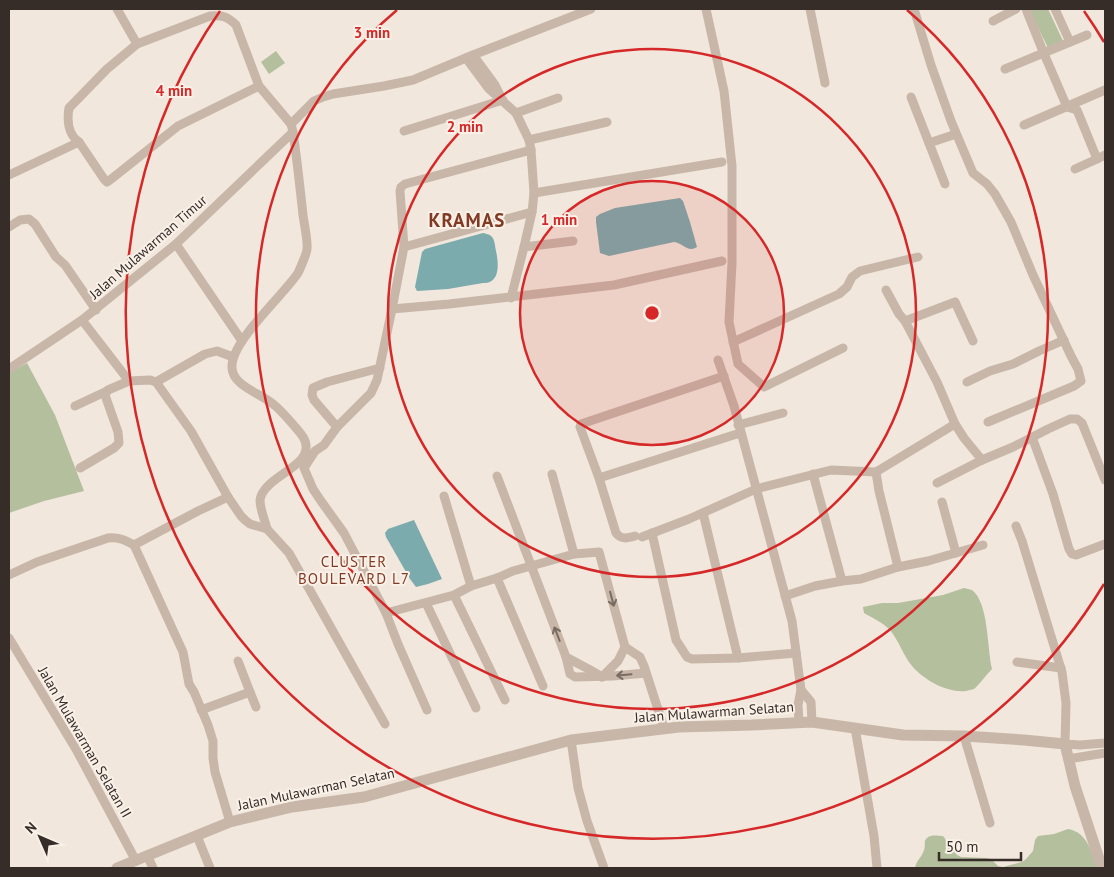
<svg xmlns="http://www.w3.org/2000/svg" width="1114" height="877" viewBox="0 0 1114 877" font-family="'PT Sans',sans-serif">
<rect width="100%" height="100%" fill="#f1e7dc"/>
<g fill="#b4bf9d">
<path d="M1029 9H1048L1063 41 1048 48Z"/>
<path d="M276 51 285 63 269 74 261 62Z"/>
<path d="M27 363 55 415 84 491 44 501 9 513V373Z"/>
<path d="M964 588C965 588 971 590 972 590 989 603 987 649 992 669 987 674 978 686 974 689 972 690 968 690 966 691 947 693 924 680 912 666 903 655 899 641 890 630 883 623 873 618 864 613L863 607 882 603H898L943 595Z"/>
<path d="M1068 829C1087 832 1092 852 1097 868H915C916 861 922 857 924 850 926 845 923 841 927 838 931 834 938 836 943 836L957 855 961 857 986 858 991 859 998 866 1003 867 1022 862 1026 859 1033 851 1035 840 1038 836 1054 834Z"/>
</g>
<g fill="#7cabad">
<path d="M680 198 683 201 690 222 697 247C688 253 683 243 674 242L609 256 600 253 596 222V217L600 214 615 208Z"/>
<path d="M483 233C486 234 489 234 491 236 495 239 495 247 496 251 499 264 500 284 483 283L448 289 417 291 415 287 422 252 425 249Z"/>
<path d="M414 520 442 579 428 584 416 587 410 579 386 537 385 533 388 529Z"/>
</g>
<g fill="none" stroke-linecap="round" stroke-linejoin="round">
<g stroke="#c8b7a9" stroke-width="9">
<path d="M117 9 137 44"/>
<path d="M706 9 724 91 732 166V263L729 322 738 364 764 387 843 348"/>
<path d="M810 9 825 83"/>
<path d="M914 9 931 65 951 121 973 173 987 184 995 194 1011 222 1033 275 1071 356 1078 369 1081 381 1074 386 988 422"/>
<path d="M1026 9 1042 49 1067 107 1077 110 1097 159 1105 155"/>
<path d="M1055 9 1070 42"/>
<path d="M993 21 1016 9"/>
<path d="M473 55 495 85 500 95"/>
<path d="M466 58 489 89 516 113 529 140 531 150 534 193 532 212 524 247 511 298"/>
<path d="M1005 69 1087 35"/>
<path d="M259 86 178 126 110 180 107 182 104 179 79 142C68 135 67 120 69 108L107 69 137 44 210 16C222 15 227 16 236 25L259 86 291 124"/>
<path d="M911 97 945 184"/>
<path d="M516 113 558 98"/>
<path d="M1024 125 1105 90"/>
<path d="M404 131 503 100"/>
<path d="M529 140 607 122"/>
<path d="M929 143 956 134"/>
<path d="M1075 169 1097 159"/>
<path d="M9 175 79 142"/>
<path d="M534 193 722 162"/>
<path d="M9 227 20 220 29 219 35 224 56 257 65 265 96 310"/>
<path d="M176 244 242 341"/>
<path d="M404 247 400 191 401 187 405 184 531 150"/>
<path d="M524 247 573 241"/>
<path d="M886 290 899 314 905 321"/>
<path d="M392 309 404 247 532 212"/>
<path d="M82 320 129 381 150 380 156 382 191 431 228 497 198 511 134 545"/>
<path d="M973 341 955 302 905 321 937 382 955 424 964 438 982 460 1013 447 1048 429 1070 419H1077L1082 423 1105 480"/>
<path d="M733 342 839 294 847 287 852 277 860 271 918 257"/>
<path d="M718 360 734 406 792 621 801 690 798 705 799 722"/>
<path d="M9 369 82 320 176 244 293 132"/>
<path d="M156 382 205 354 217 351 233 357"/>
<path d="M967 382 990 371 1013 364 1039 351 1064 340"/>
<path d="M75 406 107 391"/>
<path d="M738 425 783 413"/>
<path d="M337 427 314 400 312 395 313 388 327 382 380 368"/>
<path d="M1032 437 1053 494 1069 549 1072 554 1076 555 1105 544"/>
<path d="M80 468 114 448 119 443 118 432 105 395 108 390 129 381"/>
<path d="M876 472 879 491 898 567"/>
<path d="M552 474 574 554"/>
<path d="M813 474 842 581"/>
<path d="M497 476 566 657C578 664 590 669 602 677"/>
<path d="M599 478 740 433"/>
<path d="M937 483 982 460"/>
<path d="M444 496 471 586"/>
<path d="M228 497 241 516 245 520 250 524 267 529 289 553 385 724"/>
<path d="M942 502 956 553"/>
<path d="M703 513 738 658"/>
<path d="M1016 526 1022 541 1062 672 1066 703 1065 744 1080 745 1105 743"/>
<path d="M267 529C265 520 260 510 260 500 263 478 306 468 306 448 307 440 301 434 296 428 289 420 282 411 273 404 260 393 233 386 232 368 230 342 282 297 298 273 300 269 302 264 304 259 305 256 307 252 307 249 308 240 304 224 303 215 300 187 297 160 293 132L291 124 314 101 323 97 333 94 384 86 413 80 473 55 591 9"/>
<path d="M652 533 676 640 687 657 692 659 738 658 796 653"/>
<path d="M635 536C628 538 621 540 616 533L599 478 580 427 581 424 724 376"/>
<path d="M642 537 689 519 756 489 831 470 876 472 955 424"/>
<path d="M134 545 183 652 189 684 194 692 208 725 213 741V758L215 772 230 822"/>
<path d="M9 575 37 562 108 538C119 537 125 540 134 545"/>
<path d="M497 578 543 686"/>
<path d="M454 595 505 700"/>
<path d="M785 596 815 586 842 581 861 579 898 567 928 561 983 545"/>
<path d="M426 603 476 708"/>
<path d="M386 613 454 595 471 586 497 578 513 571 574 554 599 552 625 647 618 661 602 677"/>
<path d="M9 638 77 751 136 861"/>
<path d="M625 647 640 657 644 666 664 728"/>
<path d="M566 657 570 674 575 677 613 676 646 673"/>
<path d="M1017 662 1061 668"/>
<path d="M801 690 811 702 812 722"/>
<path d="M250 692 256 707"/>
<path d="M201 710 250 692 238 661"/>
<path d="M427 710 398 644 386 613 344 533 321 501 313 489 304 468 315 451 324 445 337 427 371 393 377 380 392 309 449 304 614 285 722 261"/>
<path d="M855 728 874 836 877 868"/>
<path d="M964 736 990 823"/>
<path d="M571 740 578 788 587 821 604 868"/>
<path d="M1068 759 1105 753"/>
<path d="M197 836 210 868"/>
<path d="M147 855 153 868"/>
</g>
<path stroke="#c8b7a9" stroke-width="11" d="M117 868 230 822 292 807 364 797 571 740 679 727 752 725 812 722 903 735 964 736 1024 740 1065 744 1075 786 1102 868"/>
</g>
<defs><path id="oneway-shaft" d="M-6 0H5M1.5-3L5.5 0L1.5 3" fill="none" stroke-width="1.6" stroke-linecap="round" stroke-linejoin="round" transform="scale(1.25)"/></defs>
<g stroke="#786b62">
<use href="#oneway-shaft" transform="translate(612 599) rotate(75)"/>
<use href="#oneway-shaft" transform="translate(557 634) rotate(-111)"/>
<use href="#oneway-shaft" transform="translate(624 675) rotate(175)"/>
</g>
<circle cx="652" cy="313" r="132" fill="#d62828" fill-opacity=".12"/>
<g fill="none" stroke="#d62828" stroke-width="2.5">
<circle cx="652" cy="313" r="132"/>
<circle cx="652" cy="313" r="264"/>
<path d="M907 10A396 396 0 1 1 397 10"/>
<path d="M1104 584A527 527 0 1 1 220 11M1084 11A527 527 0 0 1 1104 42"/>
</g>
<g text-anchor="middle" dominant-baseline="central" stroke-width="4" stroke-linejoin="round" paint-order="stroke">
<g font-size="14" fill="#362c28" stroke="#f9f1e8">
<text transform="translate(148 247) rotate(-41)">Jalan Mulawarman Timur</text>
<text transform="translate(714 712) rotate(-4)">Jalan Mulawarman Selatan</text>
<text transform="translate(85 742) rotate(60)">Jalan Mulawarman Selatan II</text>
<text transform="translate(316 789) rotate(-12)">Jalan Mulawarman Selatan</text>
</g>
<g font-size="15" letter-spacing="1" fill="#813b25" stroke="#f9f1e8">
<text x="354" y="561">CLUSTER<tspan x="354" dy="17">BOULEVARD L7</tspan></text>
</g>
<g font-size="19" font-weight="bold" letter-spacing="1" fill="#813b25" stroke="#f9f1e8">
<text x="467" y="220">KRAMAS</text>
</g>
</g>
<circle cx="652" cy="313" r="8" fill="#d62828" stroke="#f9f1e8" stroke-width="2.5"/>
<g font-size="15" text-anchor="middle" font-weight="bold" fill="#d62828" stroke="#f9f1e8" stroke-width="4" stroke-linejoin="round" paint-order="stroke">
<text x="372" y="38">3 min</text>
<text x="174" y="96">4 min</text>
<text x="465" y="132">2 min</text>
<text x="559" y="225">1 min</text>
</g>
<rect width="1114" height="877" fill="none" stroke="#362c28" stroke-width="20"/>
<g transform="translate(40 837) rotate(315)" stroke="#f9f1e8" stroke-width="4" paint-order="stroke">
<path d="M0-4L9 19L0 12L-9 19Z" fill="#362c28"/>
<text y="-8" font-size="14" font-weight="bold" text-anchor="middle" fill="#362c28">N</text>
</g>
<path d="M939 852v8h82v-8" fill="none" stroke="#362c28" stroke-width="2.5"/>
<text x="946" y="852" font-size="15" fill="#362c28" stroke="#f9f1e8" stroke-width="4" paint-order="stroke">50 m</text>
</svg>
